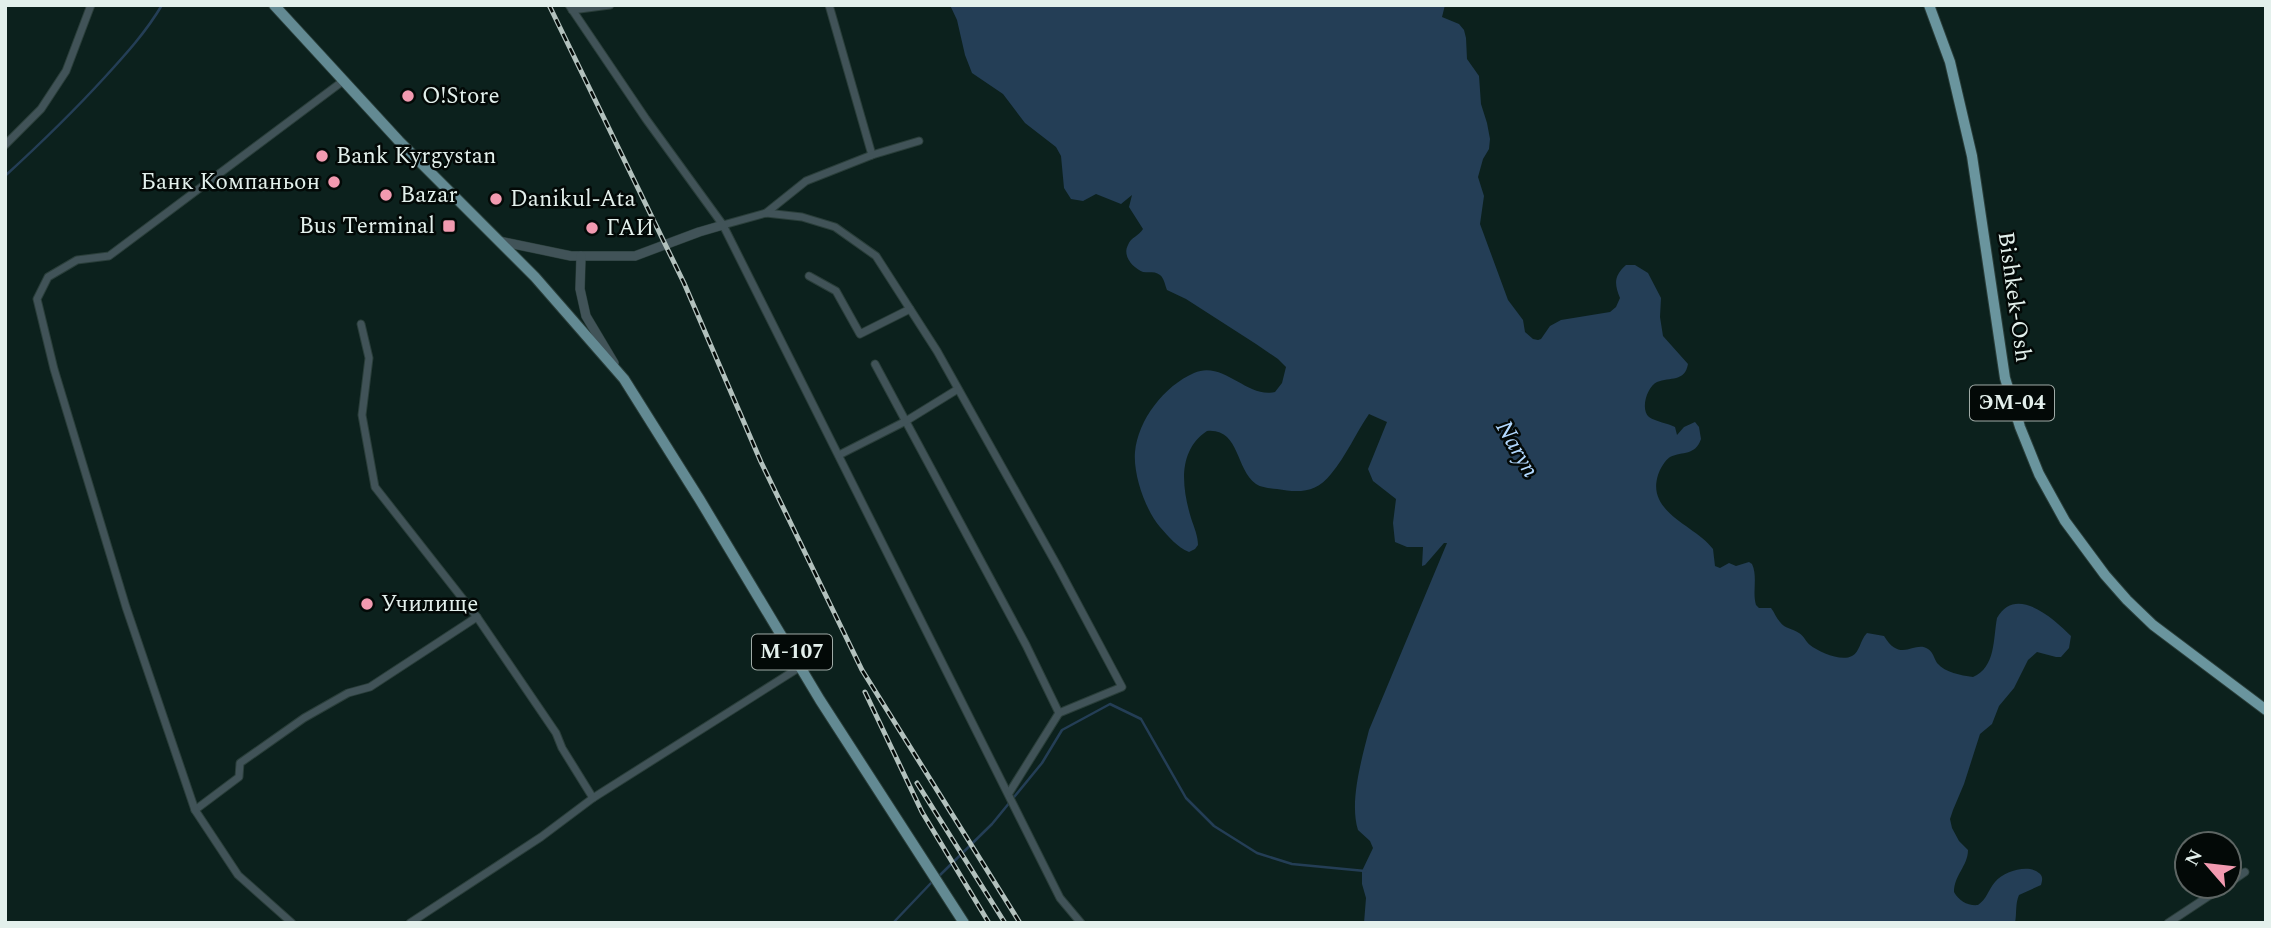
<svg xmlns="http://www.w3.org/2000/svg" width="2271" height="928" viewBox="0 0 2271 928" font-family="Spectral,serif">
<rect width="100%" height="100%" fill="#0c211d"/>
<path fill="#243e56" d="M950 5H1445L1442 17 1459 24 1464 30 1466 38 1467 59 1479 76 1481 104 1487 123 1490 139 1489 149 1483 159 1478 177 1484 196 1480 224 1508 300 1523 320 1525 332 1533 339 1538 340 1541 339 1550 326 1561 320 1610 312 1616 307 1620 298C1614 283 1614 276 1626 265H1635L1648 273 1661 298 1660 317 1663 336 1688 364C1685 382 1670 377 1657 382 1647 387 1640 409 1649 417 1656 422 1668 423 1675 427L1677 435 1684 427 1695 422 1699 427 1701 439C1695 456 1683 451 1670 457 1665 460 1660 469 1658 475 1646 513 1695 525 1713 549L1715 566 1720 568 1729 563 1736 566 1749 562 1752 564C1758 577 1752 592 1756 605L1759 608H1771C1775 613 1776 618 1780 622 1785 629 1792 628 1799 633 1804 636 1806 642 1810 645 1819 652 1841 662 1852 656 1860 652 1860 640 1867 633L1884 636C1901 664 1914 640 1928 649 1933 652 1934 658 1937 663 1946 673 1960 675 1973 677 1996 667 1993 639 1997 618 2016 584 2054 619 2071 636L2069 648 2061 657H2056L2037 652 2028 660 2014 688 1999 706 1992 724 1980 734 1964 784 1953 810 1950 819 1952 828 1959 841 1968 850C1968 866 1954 875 1954 892 1959 901 1968 906 1978 905 1987 899 1988 890 1995 882 2003 872 2025 865 2036 871 2043 875 2043 878 2041 885L2019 895C2015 904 2017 913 2015 923H1364L1366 898 1362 884V871L1373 848 1370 841 1358 830C1349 802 1362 758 1369 730L1447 543H1444L1425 565 1422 566 1423 547H1407L1395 542 1393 523 1396 499 1373 481 1368 469 1387 422 1369 414C1356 433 1346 456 1331 474 1316 493 1299 493 1277 489 1270 488 1262 488 1256 484 1235 469 1240 428 1207 431 1177 451 1182 488 1191 518 1194 527 1198 536 1198 545L1195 549 1189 552C1177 547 1169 537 1160 527 1146 511 1133 475 1135 452 1138 420 1164 386 1194 373 1224 360 1247 399 1275 392L1282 383 1286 367 1278 359 1256 344 1186 299 1167 290C1165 285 1164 278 1160 275 1155 271 1149 273 1143 272 1133 268 1122 256 1128 245 1131 237 1139 236 1143 229L1129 207 1132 195 1121 204 1096 194 1083 201 1071 199 1064 188 1061 156 1056 147 1025 123 1003 94 972 73 965 55 957 20Z"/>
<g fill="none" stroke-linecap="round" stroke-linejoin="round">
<g stroke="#243e56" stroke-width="2.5">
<path d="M5 176C40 144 73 112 105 77 126 54 146 32 162 5"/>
<path d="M937 878 992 824 1042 763 1062 730 1110 704 1141 719 1186 798 1214 826 1257 853 1292 864 1365 871"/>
<path d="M893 923 932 882"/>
</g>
<defs>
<g id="minor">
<path d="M569 5 646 119 723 225 1060 898 1081 923"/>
<path d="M829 5 872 155"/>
<path d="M572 10 610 5"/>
<path d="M5 145 41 109 66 71 91 5"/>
<path d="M766 213 806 181 872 155 919 141"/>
<path d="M723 225 766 213 802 217 835 227 876 256 937 351 1058 567 1122 687 1059 713"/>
<path d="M809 276 836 291 860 334 910 309"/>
<path d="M361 324 369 358 362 415 375 487 477 617 556 733 562 748 593 798"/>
<path d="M875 364 1026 645 1059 713 1009 793"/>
<path d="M839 455 906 421 958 389"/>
<path d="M195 810 239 777 240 763 304 718 348 693 370 687 477 617"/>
<path d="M2229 883 2245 872"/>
<path d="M292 923 238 875 195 810 126 607 54 369 37 299 48 277 77 260 109 256 343 81"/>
<path d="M410 923 541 837 593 798 800 667"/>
<path d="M2168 923 2224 886"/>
</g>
<g id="tertiary">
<path d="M499 241 571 256H635L699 232 723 225"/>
<path d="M581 256 580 289 586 316 614 363"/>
</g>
<path id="primary" d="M274 5 399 141 535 277 624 379 700 500 820 700 964 923"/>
<path id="trunk" d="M1929 5 1950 62 1972 156 2005 378 2020 427 2039 474 2065 521 2105 575 2127 600 2153 625 2266 710"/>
</defs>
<use href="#minor" stroke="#2a3e3a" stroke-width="9"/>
<use href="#tertiary" stroke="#2a3e3a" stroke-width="10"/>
<use href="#primary" stroke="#2a3e3a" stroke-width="12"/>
<use href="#trunk" stroke="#2a3e3a" stroke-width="12"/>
<use href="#minor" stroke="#415358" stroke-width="7"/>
<use href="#tertiary" stroke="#415358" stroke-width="9"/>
<use href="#primary" stroke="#638a93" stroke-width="10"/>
<use href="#trunk" stroke="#6a959e" stroke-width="10"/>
<defs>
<g id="rail">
<path d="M549 5 684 283 761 462 862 670 1020 923"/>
<path d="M865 692 922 812 989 923"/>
<path d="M917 783 1005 923"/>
</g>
</defs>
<use href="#rail" stroke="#b2c1bd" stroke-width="5"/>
<use href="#rail" stroke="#030907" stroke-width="2.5" stroke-dasharray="8" stroke-linecap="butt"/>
</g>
<g fill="#f29ab0" stroke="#030907" stroke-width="2.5">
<circle cx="408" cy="96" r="7"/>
<circle cx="322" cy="156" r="7"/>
<circle cx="334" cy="182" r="7"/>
<circle cx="386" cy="195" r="7"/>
<circle cx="496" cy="199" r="7"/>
<rect x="442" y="219" width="14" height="14" rx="3.5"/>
<circle cx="592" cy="228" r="7"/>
<circle cx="367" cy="604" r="7"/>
</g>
<g text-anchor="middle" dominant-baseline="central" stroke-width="5" stroke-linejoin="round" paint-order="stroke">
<g fill="#030907" stroke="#a0aba7" stroke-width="2">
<rect x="1970" y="385.5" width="84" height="35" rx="5"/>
<rect x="752" y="634.5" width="80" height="35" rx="5"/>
</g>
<g font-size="21" font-weight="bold" fill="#e3f0ec">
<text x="2012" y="403">ЭМ-04</text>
<text x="792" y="652">М-107</text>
</g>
<g font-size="23" fill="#e3f0ec" stroke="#030907" text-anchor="start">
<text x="422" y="96">O!Store</text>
<text x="336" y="156">Bank Kyrgystan</text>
<text x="320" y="182" text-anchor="end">Банк Компаньон</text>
<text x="400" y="195">Bazar</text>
<text x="510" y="199">Danikul-Ata</text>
<text x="435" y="226" text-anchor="end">Bus Terminal</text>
<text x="606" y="228">ГАИ</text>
<text x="381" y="604">Училище</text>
</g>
<g font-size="23" fill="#e3f0ec" stroke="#030907">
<text transform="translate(2014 297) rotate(82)">Bishkek-Osh</text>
</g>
<g font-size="24" font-style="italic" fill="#b3d9ff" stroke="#030907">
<text transform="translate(1517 449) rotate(60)">Naryn</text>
</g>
</g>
<rect width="2271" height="928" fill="none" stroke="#e3f0ec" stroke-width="14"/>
<g transform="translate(2208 865) rotate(298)"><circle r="33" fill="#030907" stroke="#5d6563" stroke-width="2"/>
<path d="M0-5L12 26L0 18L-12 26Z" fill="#f29ab0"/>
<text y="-10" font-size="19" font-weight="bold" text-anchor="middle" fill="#e3f0ec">N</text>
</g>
</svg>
